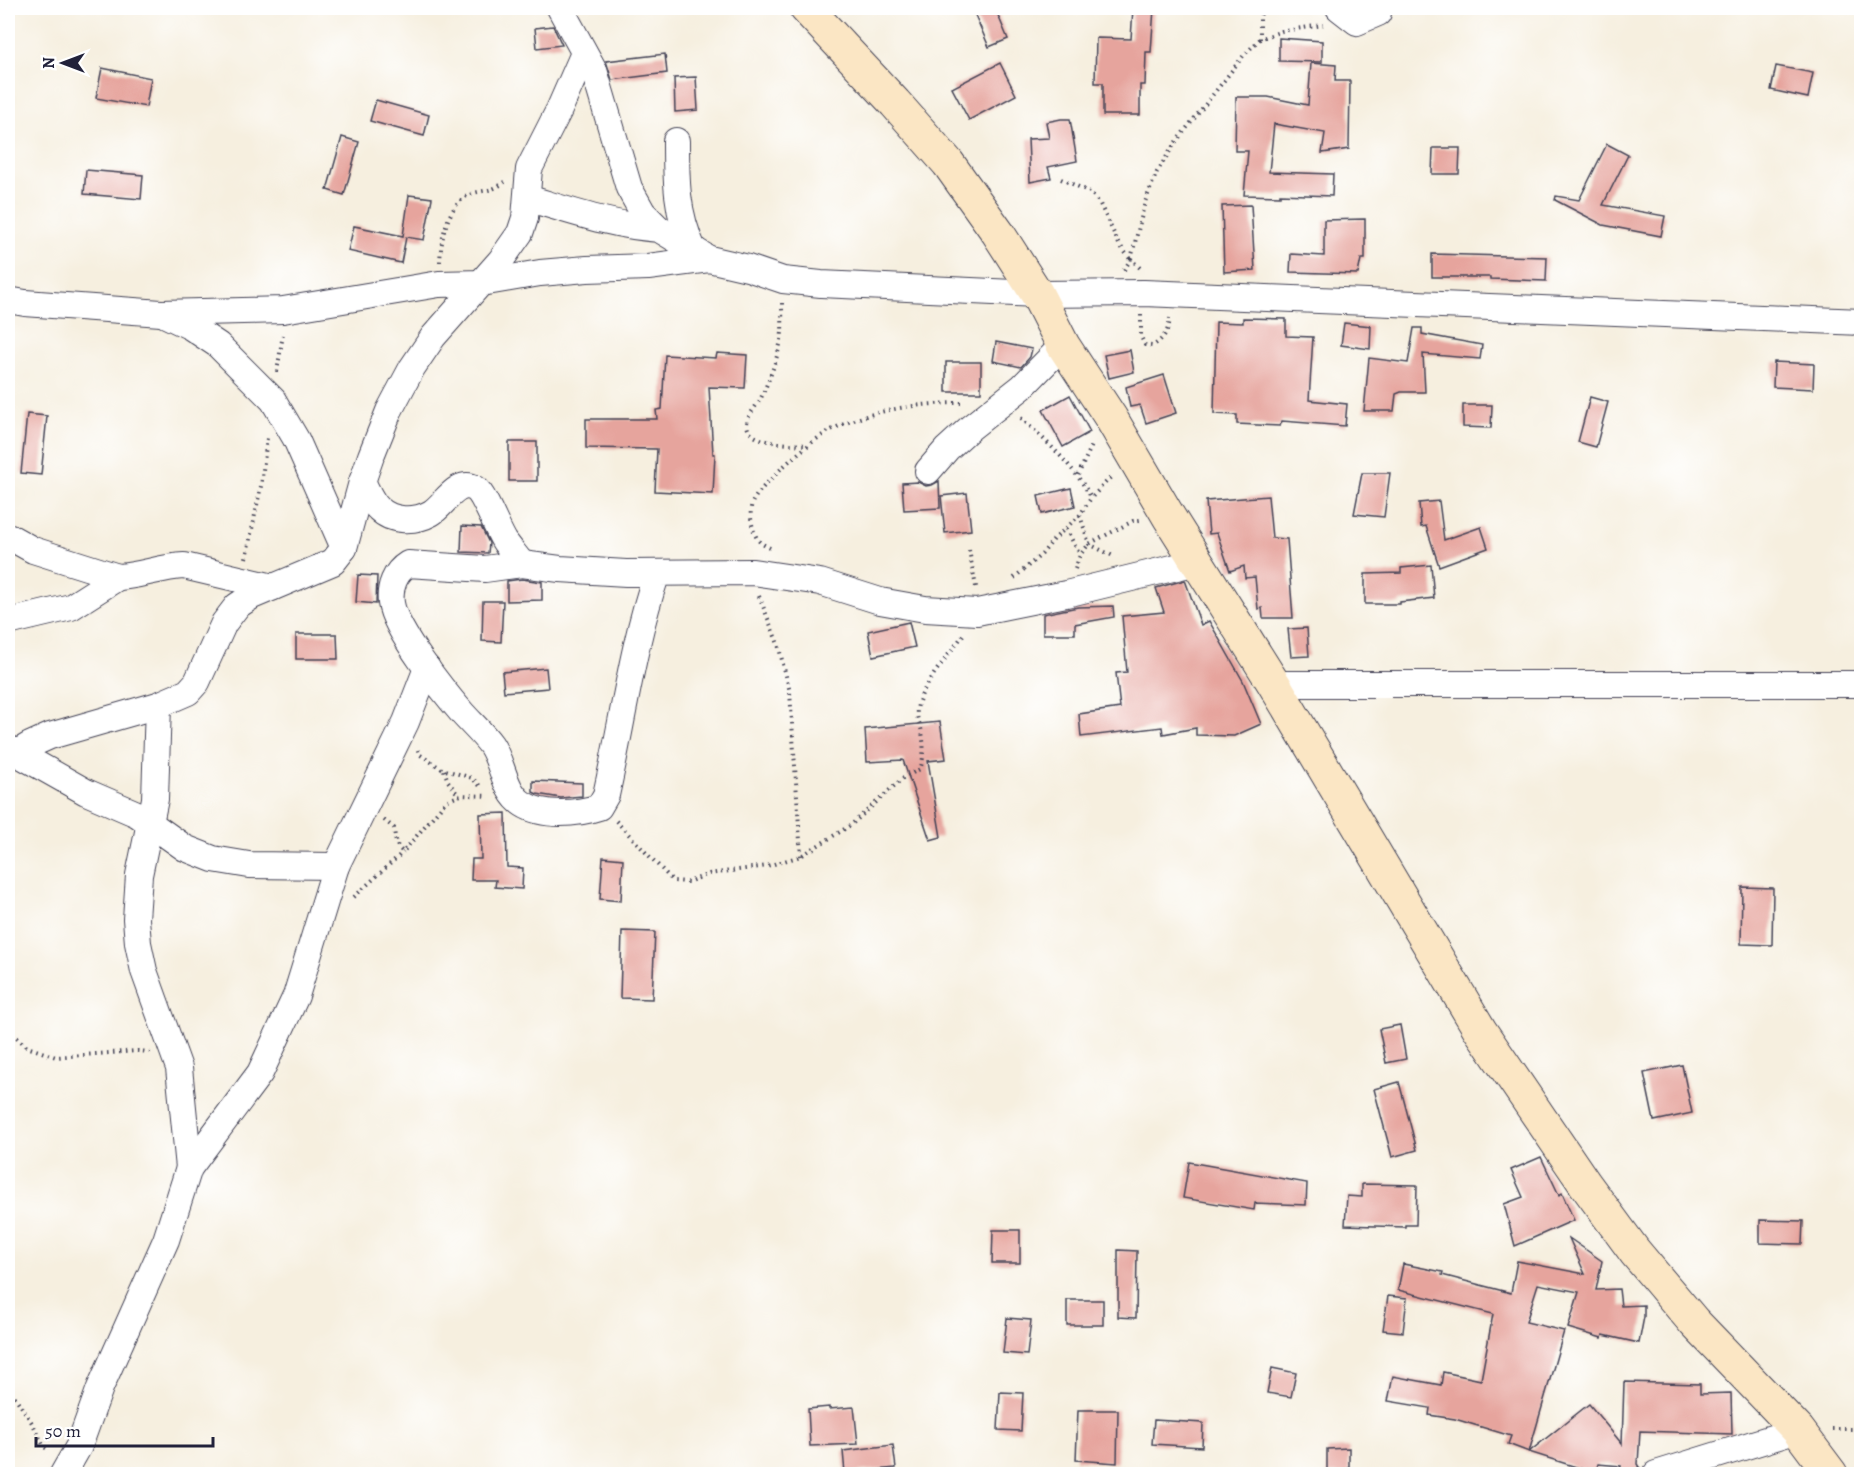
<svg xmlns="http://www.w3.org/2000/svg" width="1869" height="1482" viewBox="0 0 1869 1482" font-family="Alegreya,serif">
<rect width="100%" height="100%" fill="#fff"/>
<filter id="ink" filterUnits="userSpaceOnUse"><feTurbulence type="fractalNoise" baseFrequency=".0167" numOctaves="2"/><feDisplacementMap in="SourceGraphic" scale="12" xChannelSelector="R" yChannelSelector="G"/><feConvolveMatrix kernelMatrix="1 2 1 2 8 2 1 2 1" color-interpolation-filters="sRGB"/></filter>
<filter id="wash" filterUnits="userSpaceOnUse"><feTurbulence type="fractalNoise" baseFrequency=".008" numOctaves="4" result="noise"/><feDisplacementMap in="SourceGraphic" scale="24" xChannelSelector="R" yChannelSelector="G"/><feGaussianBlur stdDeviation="1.35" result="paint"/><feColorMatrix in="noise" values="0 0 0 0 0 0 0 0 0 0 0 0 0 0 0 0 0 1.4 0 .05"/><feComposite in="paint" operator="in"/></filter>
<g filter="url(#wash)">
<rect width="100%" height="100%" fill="#f6efdf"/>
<g id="blocks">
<g fill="#e6a49d">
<path d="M972 8H995L1008 39 989 47Z"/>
<path d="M1133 8H1154L1151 52H1146L1145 85H1140V115H1103V83H1095L1096 38 1131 39Z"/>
<path d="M553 26 562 45 537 48 535 28Z"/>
<path d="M1279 38 1322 41V62L1279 61Z"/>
<path d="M665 54 667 73 612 80 606 61Z"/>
<path d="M1000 63 1016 95 969 120 952 88Z"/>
<path d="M1311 63 1336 65 1335 81H1350L1349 149 1322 153 1325 133 1274 124 1269 172 1333 174 1332 196 1280 194V196L1244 195 1248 151H1235L1236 97H1268L1308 105Z"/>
<path d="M1776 66 1813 73 1808 98 1771 90Z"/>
<path d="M102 68 151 78 146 107 96 98Z"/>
<path d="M696 77 698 110 675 112 674 78Z"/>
<path d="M376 100 429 115 424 136 370 121Z"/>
<path d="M1061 119H1070L1077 161 1048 167 1051 178 1030 182 1028 139 1049 138 1046 122Z"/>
<path d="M342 137 359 142 344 195 327 190Z"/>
<path d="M1607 144 1628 155 1603 205 1665 216 1661 236 1603 225 1555 200 1556 196 1579 200Z"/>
<path d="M1433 148H1460L1459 174H1432Z"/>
<path d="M86 170 143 175 141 199 84 194Z"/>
<path d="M409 195 432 198 424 240 406 237 401 263 348 251 354 226 403 236Z"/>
<path d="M1251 205 1255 270 1224 272 1222 206Z"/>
<path d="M1365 219V259H1361L1358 274 1290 272 1291 254 1324 256V220Z"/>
<path d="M1432 254 1547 257 1546 281 1490 279V277H1432Z"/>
<path d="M1243 318 1286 319V336L1313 337 1309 400 1347 404 1345 426 1282 421 1280 426 1237 424V415L1214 414 1216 322 1243 323Z"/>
<path d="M1344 323 1371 326 1370 349 1341 345Z"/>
<path d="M1414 328H1422V334L1482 345 1480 359 1423 354 1425 392H1401L1396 394 1394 411H1364L1369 358 1408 363Z"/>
<path d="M996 342 1032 349 1030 357 1021 367 993 361Z"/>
<path d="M1130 350 1134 372 1109 378 1104 355Z"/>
<path d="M717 353 747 355 745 388 709 387 713 454H715L713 494 655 491 657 449 586 448V419H657L656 410 662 409 665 355 716 358Z"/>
<rect x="946" y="362" width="35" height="30"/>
<path d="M1774 362 1814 364 1813 389 1773 387Z"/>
<path d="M1164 375 1176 413 1146 423 1140 405 1130 407 1126 387Z"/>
<path d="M1070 395 1090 432 1063 447 1043 410Z"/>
<path d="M1590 397 1608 402 1596 447 1578 442Z"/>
<path d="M1463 405H1492L1491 428 1463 427Z"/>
<path d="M27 414 47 416 41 475 21 473Z"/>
<rect x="509" y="442" width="28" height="39"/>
<path d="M1362 473H1390L1384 517 1354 514Z"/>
<path d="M939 481 940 508 904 510 902 483 918 482 926 486 932 485Z"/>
<path d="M1071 488 1075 506 1042 514 1038 496Z"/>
<path d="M967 493 971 530 945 533 941 496Z"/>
<path d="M1268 496 1272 538 1287 539 1293 618H1263L1262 608 1258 609 1255 577 1245 578 1244 566 1230 571 1217 533 1209 534 1206 501Z"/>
<path d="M1439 501 1444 540 1481 527 1488 548 1439 566 1426 526 1421 527 1419 503Z"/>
<path d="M462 526 481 527 489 543 488 553 461 552Z"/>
<path d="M1431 565 1434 598 1400 602V604H1365V574L1401 573V568Z"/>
<path d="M358 575 377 576 376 604 356 602Z"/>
<path d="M522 579 542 582V600L507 601V581Z"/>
<path d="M1185 580 1201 625 1209 621 1243 681 1261 724 1234 736 1196 735V728L1163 734 1162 727 1081 737 1079 714 1120 708 1116 673 1127 672 1122 616 1164 612 1156 588Z"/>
<path d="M483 601H503L501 642 482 641Z"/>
<path d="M1113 606 1114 617 1075 624V634H1043V614L1078 607Z"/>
<path d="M909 622 915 647 873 656 868 631Z"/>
<path d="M1307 628 1309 656 1291 657 1288 629Z"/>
<path d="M296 634H337L338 659H296Z"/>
<path d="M546 668 548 688 504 692 502 672Z"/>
<path d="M940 722 946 759 928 761 941 837 930 840 903 760 867 762 865 729Z"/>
<path d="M533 781 582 783V796L561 798 537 794 533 792Z"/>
<path d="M506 813 507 867 523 868 522 889 495 887 496 880H471L472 859H481L480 814Z"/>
<path d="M603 857 623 859 621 901 600 899Z"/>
<path d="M1742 887 1773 888 1772 945 1741 944Z"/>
<path d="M622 931 655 932 652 999 620 998Z"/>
<path d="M1400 1025 1406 1059 1386 1063 1379 1029Z"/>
<path d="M1682 1065 1692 1113 1654 1121 1644 1073Z"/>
<path d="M1399 1082 1417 1150 1392 1157 1374 1089Z"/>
<path d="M1541 1157 1559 1195 1562 1193 1574 1220 1515 1246 1504 1204 1523 1197 1511 1170Z"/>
<path d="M1189 1162 1307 1183 1306 1205 1255 1203 1254 1210 1183 1198Z"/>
<path d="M1362 1184 1417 1185 1416 1225H1405V1227L1345 1225 1347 1196 1362 1197Z"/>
<path d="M1760 1220 1803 1221 1802 1244 1760 1243Z"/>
<path d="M993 1230H1020V1263H992Z"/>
<path d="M1569 1238 1602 1261 1596 1290 1619 1289 1621 1306 1644 1305V1317L1639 1343 1603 1335 1602 1338 1568 1328 1579 1292 1538 1284 1526 1322 1564 1331 1529 1452 1508 1444 1511 1436 1455 1419 1429 1415 1430 1408 1388 1401 1393 1376 1441 1385 1443 1372 1481 1380 1493 1314 1398 1290 1403 1264 1443 1272 1442 1275 1511 1293 1517 1261 1585 1274Z"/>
<path d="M1118 1250 1137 1251 1136 1318 1118 1317Z"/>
<path d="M1388 1296 1407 1298 1403 1332 1383 1330Z"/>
<rect x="1067" y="1300" width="36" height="25"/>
<path d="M1007 1318 1031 1320 1027 1355 1003 1353Z"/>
<path d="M1272 1368 1296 1373 1291 1397 1267 1393Z"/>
<path d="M1624 1382 1700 1384V1394L1731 1393 1732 1434 1640 1431 1638 1464 1640 1467H1638L1637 1474H1620L1621 1466 1598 1464 1595 1473 1529 1452 1589 1404 1622 1444Z"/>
<path d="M1000 1392 1023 1393 1021 1431 998 1430Z"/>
<path d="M829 1407V1409L854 1407 858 1444 810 1446 808 1409Z"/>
<path d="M1078 1410H1118L1117 1463 1076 1460Z"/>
<path d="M1154 1420 1203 1423 1202 1447 1152 1444Z"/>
<path d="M893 1445 896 1468 845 1473 843 1451Z"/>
<path d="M1349 1448V1474H1327V1449Z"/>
</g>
</g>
</g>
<g filter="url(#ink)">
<use href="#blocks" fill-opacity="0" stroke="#424154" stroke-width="1.5"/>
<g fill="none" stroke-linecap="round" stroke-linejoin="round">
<defs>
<g id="street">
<path d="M560 8 594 70 629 188 643 213 659 229 709 259"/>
<path d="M1339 8 1357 22 1378 13"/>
<path d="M676 141C676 179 676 213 693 249"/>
<path d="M527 198C571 211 613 226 659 229"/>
<path d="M8 300 25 303 161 313 283 310 439 284 481 283 540 273 587 269 648 267 709 259 748 268 783 280 821 284 1037 294 1144 293 1862 322"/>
<path d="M166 315 191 327 218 345 273 400 296 439 344 548"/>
<path d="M928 471 947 449 970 428 1022 387 1063 345"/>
<path d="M362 482C367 490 371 502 379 509 392 522 415 522 431 513 444 506 457 477 476 489 485 496 497 530 505 542 510 549 516 556 522 564"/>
<path d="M8 536 33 550 118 577C140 576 161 567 184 566L273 587"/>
<path d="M657 573C632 646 623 721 606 795L599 807C578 814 543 817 523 804 504 792 503 763 491 745 483 734 472 724 463 714 444 692 395 631 391 603 389 587 395 572 408 564L485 569 522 564 560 569 626 573 753 572 820 582 880 601 925 609 977 612 1066 594 1197 562"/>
<path d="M8 622 71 607 118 577"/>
<path d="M1274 684H1862"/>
<path d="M158 705 155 799 139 875 136 919 138 943 144 971 179 1068 189 1168"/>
<path d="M8 748 86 792 137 814 185 848 213 859 249 865 336 866"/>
<path d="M17 753 30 745 50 736 158 705 188 692 197 682 224 623 237 606 252 596 333 562 344 548 362 482 371 456 389 411 412 368 433 337 501 260 520 233 525 218 529 169 559 110 584 53"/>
<path d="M63 1474 79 1446 100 1388 166 1240 189 1168 260 1073 296 996 336 866 406 722 427 668"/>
<path d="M1656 1474 1798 1430"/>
</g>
<path id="secondary" d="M806 8 895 103 948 163 998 233 1037 294 1063 345 1111 418 1169 517 1274 684 1480 1030 1585 1184 1635 1252 1694 1322 1798 1430 1831 1474"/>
</defs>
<use href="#street" stroke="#424154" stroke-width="28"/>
<use href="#secondary" stroke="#424154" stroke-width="35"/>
<g stroke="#424154" stroke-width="4" stroke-dasharray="1.5 4.5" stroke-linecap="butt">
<path d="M1260 39V16L1263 8"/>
<path d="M1061 179 1090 192 1099 202 1119 244 1130 259"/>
<path d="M1131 259 1145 202 1157 172 1175 143 1244 55 1260 39 1282 31 1323 25"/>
<path d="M440 262C441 239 447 201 474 193 489 189 490 192 505 182"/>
<path d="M1124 270 1131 259 1140 268"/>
<path d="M782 303C782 315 783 329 781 340 777 360 769 380 761 398 756 408 742 419 749 431 757 444 793 444 807 445"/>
<path d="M1141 315V337L1145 345 1152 346C1163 340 1169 331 1170 318"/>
<path d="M277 372 283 334"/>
<path d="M1021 418C1049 444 1072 464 1091 497"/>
<path d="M1078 475 1093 443"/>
<path d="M1080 515 1089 544 1115 557"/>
<path d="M1066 529 1080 555"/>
<path d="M770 548C766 546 761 544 758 540 752 531 748 510 753 501 764 481 811 440 831 430 870 410 919 403 961 403"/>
<path d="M969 550 976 587"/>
<path d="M246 558 261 486 267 438"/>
<path d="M1075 569 1080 555 1089 544 1133 521 1140 520"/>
<path d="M1014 578 1042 554 1054 539 1080 515 1091 498 1112 476"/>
<path d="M759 596 778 644 790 692 801 856"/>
<path d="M418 750 419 754 442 769 472 778 482 788"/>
<path d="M444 770 448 781 459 796"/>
<path d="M384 820 394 828C395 838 395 846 403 852L446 801 461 795 488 796"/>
<path d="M616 821 673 881 688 882 709 874 767 866 801 856 851 825 903 778 920 769C925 757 924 740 921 728 919 721 916 717 917 710 919 688 950 654 963 635"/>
<path d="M354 897 403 852"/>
<path d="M8 1029 27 1047 56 1057 137 1051 150 1052"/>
<path d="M8 1386 34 1426 44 1447 49 1450"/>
<path d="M1832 1429H1862"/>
</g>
<use href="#street" stroke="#fff" stroke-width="26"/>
<use href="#secondary" stroke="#fbe6c4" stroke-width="33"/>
</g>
</g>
<rect width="1869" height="1482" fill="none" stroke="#fff" stroke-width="30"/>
<g transform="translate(63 63) rotate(270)" stroke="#ffffff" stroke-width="4.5" paint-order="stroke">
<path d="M0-4.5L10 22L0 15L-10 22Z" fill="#22223b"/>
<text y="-9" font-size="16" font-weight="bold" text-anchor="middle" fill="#22223b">N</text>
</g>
<path d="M36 1437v9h177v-9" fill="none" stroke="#22223b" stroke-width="3"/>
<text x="45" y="1437" font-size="18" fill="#22223b" stroke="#ffffff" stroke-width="4.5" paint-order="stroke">50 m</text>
</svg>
